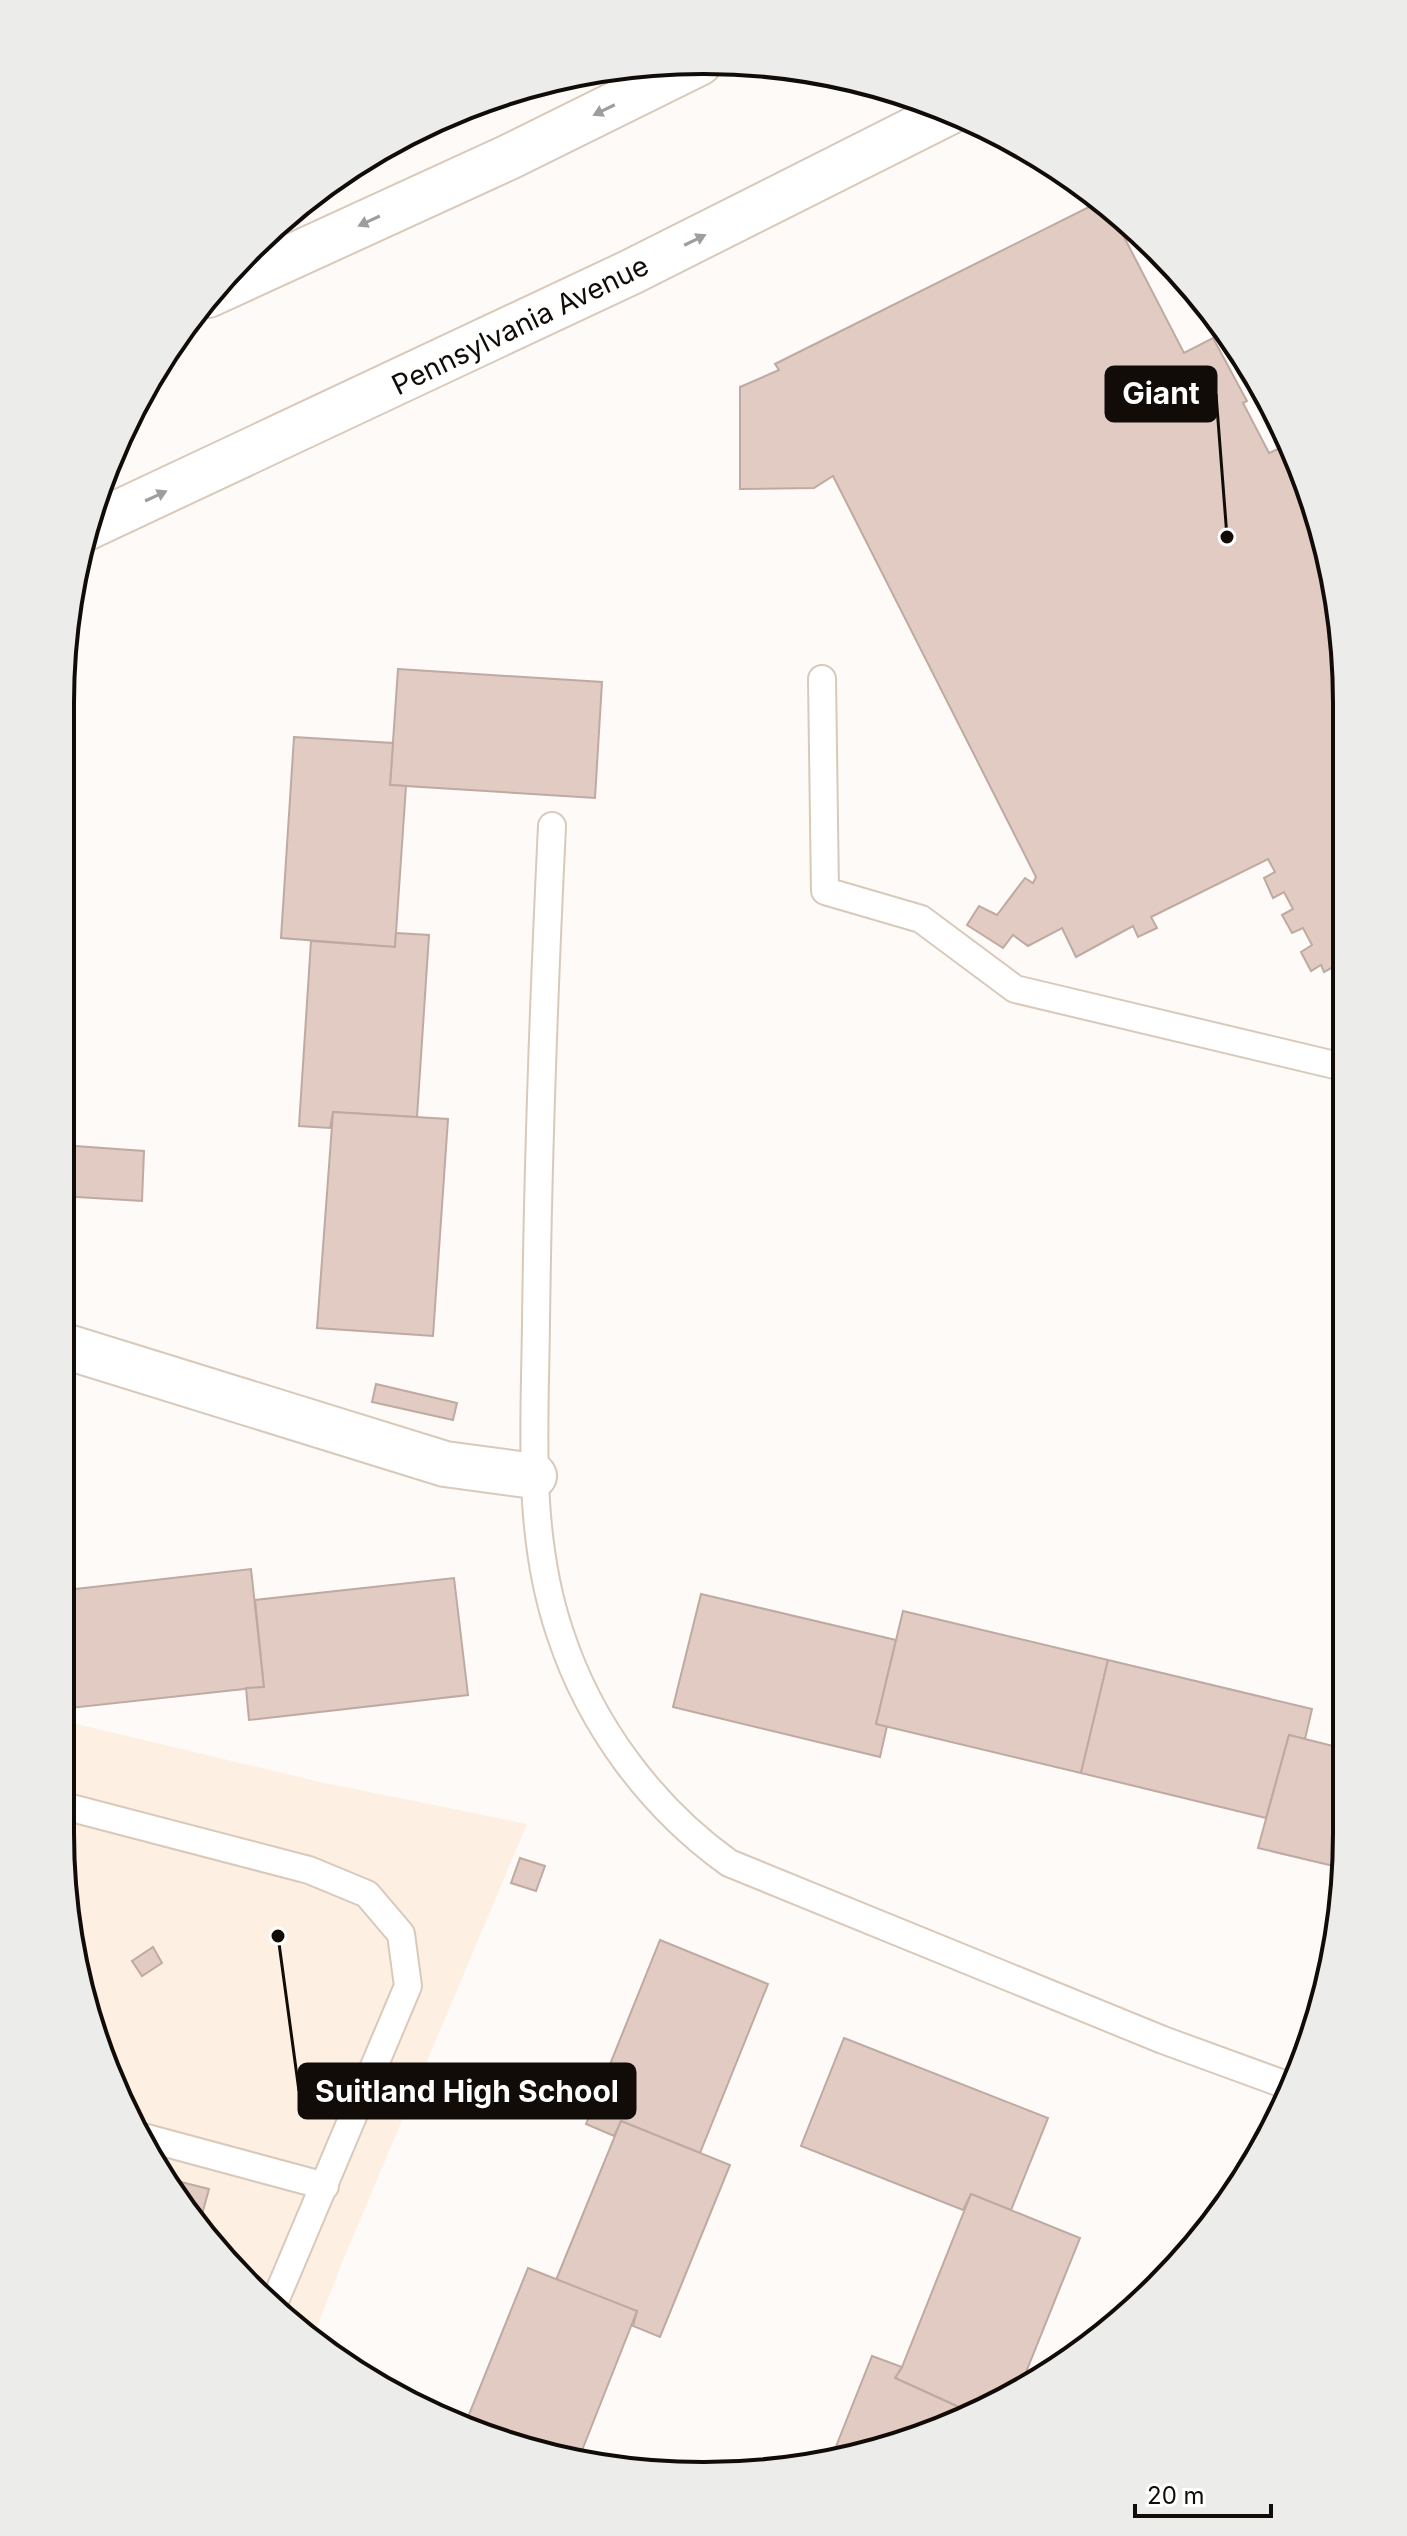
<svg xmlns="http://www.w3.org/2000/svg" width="1407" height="2536" viewBox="0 0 1407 2536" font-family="Inter,sans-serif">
<rect width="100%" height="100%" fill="#fdfaf7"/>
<path fill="#fdf0e3" d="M60 1720 320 1782 527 1824 341 2265 313 2337 193 2225 94 2040 60 1832Z"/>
<g fill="#e1cbc3" stroke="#bfaaa2" stroke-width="2">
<path d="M1101 201 1108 206 1184 353 1213 338 1247 401 1243 403 1269 453 1280 448 1313 514 1342 620 1343 962 1324 972 1321 965 1311 971 1301 952 1312 945 1303 928 1292 933 1282 915 1293 909 1284 892 1273 898 1264 878 1275 872 1268 859 1151 917 1157 928 1138 937 1133 926 1076 957 1062 928 1028 946 1013 935 1003 948 967 925 979 906 997 915 1025 878 1033 883 1036 877 833 476 814 488 740 489V387L779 370 775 364Z"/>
<path d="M398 669 602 682 595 798 390 785Z"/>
<path d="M294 737 393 743 390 785 406 786 395 947 281 938Z"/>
<path d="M396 933 429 935 417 1117 333 1112 330 1128 299 1126 311 941 395 947Z"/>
<path d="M333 1112 448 1119 433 1336 317 1328Z"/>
<path d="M61 1145 144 1151 142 1201 61 1196Z"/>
<path d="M376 1384 457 1403 453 1420 372 1402Z"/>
<path d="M60 1534 67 1590 60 1611Z"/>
<path d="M251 1569 264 1687 61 1709 60 1611 67 1590Z"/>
<path d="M454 1578 468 1695 249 1720 246 1688 264 1687 255 1600Z"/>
<path d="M701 1594 896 1640 876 1724 887 1726 880 1757 673 1707Z"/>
<path d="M903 1611 1108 1660 1081 1773 876 1724Z"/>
<path d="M1108 1660 1312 1709 1305 1739 1289 1735 1266 1818 1081 1773Z"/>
<path d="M1289 1735 1345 1749 1346 1869 1258 1848Z"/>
<path d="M520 1858 545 1866 536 1891 511 1883Z"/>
<path d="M660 1940 768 1984 700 2153 621 2121 614 2136 586 2124Z"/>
<path d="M153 1947 162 1963 142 1976 132 1961Z"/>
<path d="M844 2038 1048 2118 1011 2210 971 2194 963 2210 801 2146Z"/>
<path d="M621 2121 730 2165 660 2337 633 2326 637 2311 556 2280Z"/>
<path d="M169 2179 209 2189 198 2229 193 2225Z"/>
<path d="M971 2194 1080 2238 1022 2382 972 2413 895 2378 902 2367Z"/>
<path d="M528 2268 637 2311 579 2458 537 2454 466 2422Z"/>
<path d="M872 2356 902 2367 895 2378 972 2413 950 2427 833 2454Z"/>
</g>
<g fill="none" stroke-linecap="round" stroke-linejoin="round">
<defs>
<g id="lane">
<path d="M822 679 825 891 921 919 1015 989 1343 1067"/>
<path d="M552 826C544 991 538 1156 536 1322 535 1425 526 1533 560 1633 590 1725 651 1807 729 1863L1163 2040 1289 2086"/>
<path d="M60 1805 309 1870 367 1894 401 1934 408 1986 275 2301"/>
<path d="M147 2138 325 2186"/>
</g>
<path id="street" d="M61 1345 445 1464 534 1476"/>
<g id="highway">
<path d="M208 295 509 157 699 63"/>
<path d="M86 528 631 272 949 112"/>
</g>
</defs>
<use href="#lane" stroke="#d9c9ba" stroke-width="30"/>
<use href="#street" stroke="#d9c9ba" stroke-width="48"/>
<use href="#highway" stroke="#d9c9ba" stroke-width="48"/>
<use href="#lane" stroke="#fff" stroke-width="26"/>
<use href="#street" stroke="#fff" stroke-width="44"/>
<use href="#highway" stroke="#fff" stroke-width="44"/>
</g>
<defs><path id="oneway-solid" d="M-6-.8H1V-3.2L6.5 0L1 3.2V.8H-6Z" transform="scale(2)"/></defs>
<g fill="#a09e9c">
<use href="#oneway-solid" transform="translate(604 110) rotate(154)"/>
<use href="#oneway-solid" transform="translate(369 221) rotate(155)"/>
<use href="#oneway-solid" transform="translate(695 240) rotate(-26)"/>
<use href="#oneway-solid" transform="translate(156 496) rotate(-25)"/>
</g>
<g text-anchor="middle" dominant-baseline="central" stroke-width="7" stroke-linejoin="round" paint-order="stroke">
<g font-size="28" fill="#120c08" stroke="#fff">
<text transform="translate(520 325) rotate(-26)">Pennsylvania Avenue</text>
</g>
</g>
<path d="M0 0H1407V2536H0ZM703 74H704A629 629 0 0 1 1333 703V1833A629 629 0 0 1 704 2462H703A629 629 0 0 1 74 1833V703A629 629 0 0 1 703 74Z" fill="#ececeb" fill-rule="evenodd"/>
<path fill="none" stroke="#120c08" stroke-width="4" d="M703 74H704A629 629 0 0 1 1333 703V1833A629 629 0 0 1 704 2462H703A629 629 0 0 1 74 1833V703A629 629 0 0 1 703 74Z"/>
<path fill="none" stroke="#120c08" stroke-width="3" d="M1227 537L1216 394M278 1936L299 2091"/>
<g fill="#120c08" stroke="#fff" stroke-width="3">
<circle cx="1227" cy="537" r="8"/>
<circle cx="278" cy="1936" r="8"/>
</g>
<g fill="#120c08" stroke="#120c08" stroke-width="3">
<rect x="1106" y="367" width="110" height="54" rx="8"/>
<rect x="299" y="2064" width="336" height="54" rx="8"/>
</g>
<g font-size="30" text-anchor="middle" font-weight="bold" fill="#fff">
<text x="1161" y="404">Giant</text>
<text x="467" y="2102">Suitland High School</text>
</g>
<path d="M1135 2504v12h136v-12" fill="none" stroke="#120c08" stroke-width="4"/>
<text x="1147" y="2504" font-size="24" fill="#120c08" stroke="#ffffff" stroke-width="6" paint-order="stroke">20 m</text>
</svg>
